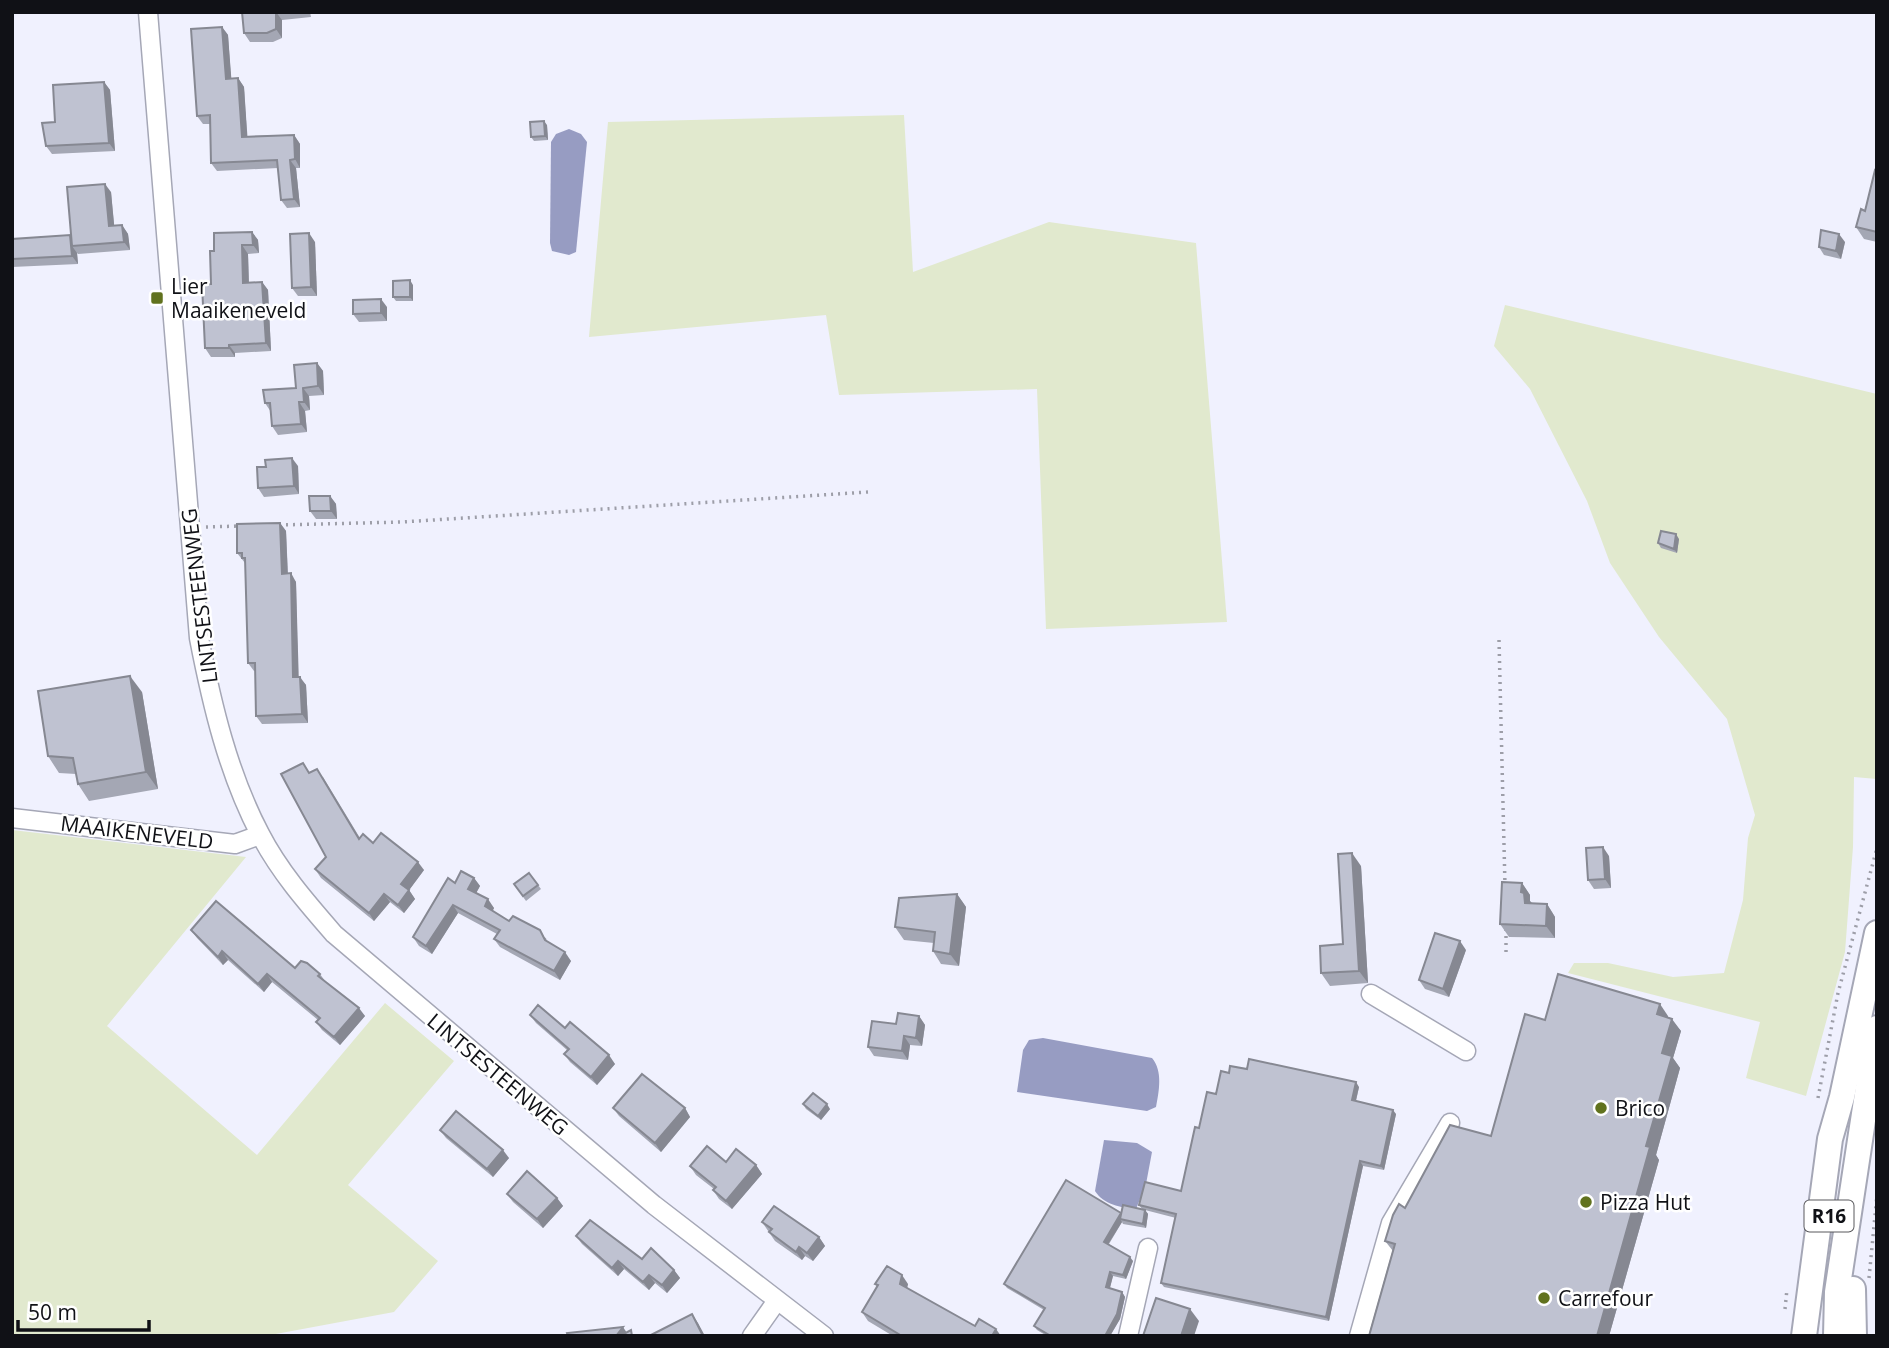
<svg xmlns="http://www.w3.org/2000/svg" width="1889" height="1348" viewBox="0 0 1889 1348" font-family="'Open Sans',sans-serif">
<rect width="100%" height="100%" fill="#f0f1fe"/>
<g fill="#e1e9ce">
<path d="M904 115 913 272 1049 222 1196 243 1227 622 1046 629 1037 389 839 395 826 315 589 337 608 122Z"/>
<path d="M1505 305 1877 394V779L1854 777 1853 847 1845 952 1806 1096 1746 1078 1760 1022 1568 973 1574 963H1608L1673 977 1724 973 1743 900 1748 838 1755 815 1727 719 1659 637 1610 563 1587 501 1530 389 1494 346Z"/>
<path d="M12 830 246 857 107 1026 257 1155 385 1003 454 1061 348 1185 438 1261 394 1312 265 1336H12Z"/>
</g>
<g fill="#979cc2">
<path d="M569 129 581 134 587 142 576 252 569 255 552 251 550 243 551 142 556 134Z"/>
<path d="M1043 1038 1152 1058C1163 1071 1159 1091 1156 1107L1147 1111 1017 1092 1023 1050 1029 1040Z"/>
<path d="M1104 1140 1137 1143 1152 1152 1146 1184 1136 1209C1121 1208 1103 1204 1095 1191Z"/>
</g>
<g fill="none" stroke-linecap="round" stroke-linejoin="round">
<defs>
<g id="minor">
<path d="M148 12 199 638C212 705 228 773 260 834 279 871 307 903 334 934L654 1205 824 1336"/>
<path d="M12 818 235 844 260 835"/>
<path d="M1371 994 1466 1051"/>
<path d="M752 1336 776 1302"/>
<path d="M1128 1336 1148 1248"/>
<path d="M1359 1336 1391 1223 1450 1123"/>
</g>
<g id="highway">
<path d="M1853 1289 1854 1336"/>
<path d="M1804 1336 1830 1139 1842 1097 1877 933"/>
<path d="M1836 1336 1837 1292 1877 1028"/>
</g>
</defs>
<use href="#minor" stroke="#a5a7b6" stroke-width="21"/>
<use href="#highway" stroke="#a5a7b6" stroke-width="28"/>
<g stroke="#9d9ea8" stroke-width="3.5" stroke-dasharray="2 5" stroke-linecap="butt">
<path d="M279 525 402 522 868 492"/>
<path d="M206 527 240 526"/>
<path d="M1499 640 1505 886"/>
<path d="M1506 929V955"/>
<path d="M1818 1098 1838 993 1877 848"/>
<path d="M1869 1278 1877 1195"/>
<path d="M1785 1309 1787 1289"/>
</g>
<use href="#minor" stroke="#fff" stroke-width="18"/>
<use href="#highway" stroke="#fff" stroke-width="24"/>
</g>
<g fill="#a4a7b4">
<path d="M242 12H310L311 17 282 20V38L273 42H250L244 33Z"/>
<path d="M222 27 228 35 231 79 238 78 244 87 247 136 294 135 300 144V168H296L300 207 287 208 281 200 278 168 217 171 211 163 210 124H203L197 116Z"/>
<path d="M104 82 110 90 115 151 52 154 46 146 55 122Z"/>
<path d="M547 125 548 140 534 141 531 137Z"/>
<path d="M1877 171V242L1864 239 1856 227 1865 211Z"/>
<path d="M111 192 114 225H122L128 234 130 250 78 254 77 253 78 264 12 267V239L70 235 71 237Z"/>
<path d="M252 232 258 240 259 253 248 254 249 282H262L268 290 271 351 235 353V357H211L205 348 214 251Z"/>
<path d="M315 242 317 296H298L292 288Z"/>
<path d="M1845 242 1841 259 1824 255 1819 247Z"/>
<path d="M413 285V301H396L393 297Z"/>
<path d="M387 307V321L359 322 353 314Z"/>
<path d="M317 363 323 371 324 395 309 396 310 410 305 411 307 432 278 435 272 426 271 412 265 403 296 388Z"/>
<path d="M298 466 299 494 264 497 258 488Z"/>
<path d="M330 496 336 504 337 519H316L310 511Z"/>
<path d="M280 523 286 531 288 574 296 582 298 677 306 685 308 723 262 724 256 716 255 671H254L248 663 245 563 237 553Z"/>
<path d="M1679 539 1677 553 1661 548 1658 543Z"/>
<path d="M142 692 158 789 89 801 78 784 76 774 59 773 48 756Z"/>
<path d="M310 772 323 777 360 838 373 843 424 870 409 890 415 899 404 913 390 902 374 921 321 878 315 869 326 857Z"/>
<path d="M1609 856 1611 888 1594 889 1588 880Z"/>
<path d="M1361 866 1368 983 1330 986 1321 973 1343 944Z"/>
<path d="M529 873 541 889 526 901 514 884Z"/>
<path d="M474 878 480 886 476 893 494 908 492 911 509 921 546 938 547 942 571 961 560 980 500 947 494 939 497 934 458 913 432 954 419 946 413 937 455 883Z"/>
<path d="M1522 883 1530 895V901L1532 903 1547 904 1555 917V938L1509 937 1500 924Z"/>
<path d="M957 894 966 907 959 966 941 964 933 951 934 943 904 940 895 927Z"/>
<path d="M191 930 295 968 320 974 325 981 365 1016 340 1045 322 1030 316 1022 318 1020 272 982 264 992 228 960 223 965 197 938Z"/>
<path d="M1466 950 1449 997 1425 989 1419 980Z"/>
<path d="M530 1015 565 1028 615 1064 597 1085 570 1062 564 1054 567 1050 536 1023Z"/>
<path d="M919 1016 925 1025 922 1046 910 1045 908 1060 874 1056 868 1047 896 1024Z"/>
<path d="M1668 1016V1017L1681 1031 1673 1058 1680 1068 1656 1155 1659 1160 1609 1336H1369L1393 1251 1385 1241 1405 1208 1491 1136 1545 1020Z"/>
<path d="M1247 1069 1359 1087 1356 1101 1396 1114 1384 1170 1363 1166 1329 1321 1164 1287 1161 1283 1176 1218 1145 1210 1148 1214 1146 1228 1123 1224 1122 1222 1109 1244 1133 1261 1126 1279 1113 1276 1110 1288 1122 1292 1125 1297 1120 1319 1110 1336H1047L1037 1330 1034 1326 1044 1310 1007 1288 1004 1284 1122 1213 1142 1209 1139 1205 1181 1191 1199 1128 1216 1094 1229 1073Z"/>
<path d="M803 1104 830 1109 821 1120 806 1109Z"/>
<path d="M613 1108H685L690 1117 661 1152 619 1116Z"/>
<path d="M440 1130 509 1158 493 1177 446 1138Z"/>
<path d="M726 1162 756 1165 762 1174 732 1209 719 1199 713 1190 714 1189 696 1175 690 1166Z"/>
<path d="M507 1194 557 1198 563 1206 543 1228 513 1202Z"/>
<path d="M762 1222 819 1237 825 1246 813 1261 805 1256 802 1260 775 1241Z"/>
<path d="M576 1236 674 1270 680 1278 667 1293 655 1283 649 1290 624 1269 618 1276 582 1244Z"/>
<path d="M875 1284H908L907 1288 975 1326 1001 1336H893L868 1321 862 1312 877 1287Z"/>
</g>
<g fill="#868892">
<path d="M276 12 282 20V38L276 29Z"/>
<path d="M222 27 228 35 232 87 226 79Z"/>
<path d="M238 78 244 87 248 145 242 137Z"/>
<path d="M104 82 110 90 115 151 109 143Z"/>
<path d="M544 121 547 125 548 140 545 136Z"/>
<path d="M294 135 300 144V168L295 159Z"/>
<path d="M290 160 296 168 300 207 294 199Z"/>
<path d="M105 184 111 192 115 234 109 226Z"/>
<path d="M122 225 128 234 130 250 124 242Z"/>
<path d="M252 232 258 240 259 253 253 245Z"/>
<path d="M309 233 315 242 317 296 311 287Z"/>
<path d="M1839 234 1845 242 1841 259 1836 251Z"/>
<path d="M70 235 75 243 72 246 77 253 78 264 72 256Z"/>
<path d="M242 245 248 254 249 291 243 283Z"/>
<path d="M410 280 413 285V301L410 297Z"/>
<path d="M262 282 268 290 271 351 266 343Z"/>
<path d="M381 299 387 307V321L381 313Z"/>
<path d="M229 345 235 353V357L229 348Z"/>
<path d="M317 363 323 371 324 395 318 386Z"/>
<path d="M303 388 309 396 310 410 304 402Z"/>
<path d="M299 402 305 411 307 432 301 424Z"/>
<path d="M292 458 298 466 299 494 294 486Z"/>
<path d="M330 496 336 504 337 519 331 511Z"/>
<path d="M280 523 286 531 288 582 282 574Z"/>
<path d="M1676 534 1679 539 1677 553 1674 549Z"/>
<path d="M291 573 296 582 299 686 293 677Z"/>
<path d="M130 676 142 692 158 789 146 772Z"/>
<path d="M300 677 306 685 308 723 302 714Z"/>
<path d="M1603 847 1609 856 1611 888 1605 879Z"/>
<path d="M1352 853 1361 866 1368 983 1359 971Z"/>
<path d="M418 862 424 870 407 893 401 884Z"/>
<path d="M474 878 480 886 474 897 468 889Z"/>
<path d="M1522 883 1530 895V901L1533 905 1525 903 1521 892Z"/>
<path d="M409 890 415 899 404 913 398 905Z"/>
<path d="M384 894 390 902 374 921 369 913Z"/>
<path d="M957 894 966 907 959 966 950 954Z"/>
<path d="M488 899 494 908 491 915 485 906Z"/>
<path d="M1547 904 1555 917V938L1546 926Z"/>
<path d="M453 905 458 913 432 954 426 946Z"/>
<path d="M1460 941 1466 950 1449 997 1443 989Z"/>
<path d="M222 951 228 960 223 965 218 957Z"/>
<path d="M565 952 571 961 560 980 554 971Z"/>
<path d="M267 974 272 982 264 992 258 984Z"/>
<path d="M1660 1004 1668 1016 1666 1026 1657 1014Z"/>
<path d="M359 1008 365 1016 340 1045 334 1037Z"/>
<path d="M919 1016 925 1025 922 1046 916 1038Z"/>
<path d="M1672 1019 1681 1031 1673 1058 1680 1068 1656 1155 1659 1160 1609 1336H1597L1646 1146 1662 1053Z"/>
<path d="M904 1036 910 1045 908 1060 902 1051Z"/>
<path d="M609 1055 615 1064 597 1085 591 1077Z"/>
<path d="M1356 1082 1359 1087 1355 1104 1352 1100Z"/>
<path d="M827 1104 830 1109 821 1120 818 1116Z"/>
<path d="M685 1108 690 1117 661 1152 655 1143Z"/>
<path d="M1393 1110 1396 1114 1384 1170 1381 1166Z"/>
<path d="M503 1150 509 1158 493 1177 487 1169Z"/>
<path d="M1360 1161 1363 1166 1329 1321 1326 1317Z"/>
<path d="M756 1165 762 1174 732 1209 726 1201Z"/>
<path d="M557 1198 563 1206 543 1228 537 1219Z"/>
<path d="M1145 1210 1148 1214 1146 1228 1143 1224Z"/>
<path d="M1121 1213 1120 1219 1122 1222 1107 1246 1104 1242Z"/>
<path d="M819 1237 825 1246 813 1261 807 1253Z"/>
<path d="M799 1247 805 1256 802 1260 796 1252Z"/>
<path d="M1130 1257 1133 1261 1126 1279 1123 1275Z"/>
<path d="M618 1261 624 1269 618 1276 612 1268Z"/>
<path d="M674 1270 680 1278 667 1293 662 1285Z"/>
<path d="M1110 1272 1113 1276 1109 1291 1106 1287Z"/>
<path d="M649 1275 655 1283 649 1290 643 1282Z"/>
<path d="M902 1275 908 1284 906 1292 900 1284Z"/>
<path d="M1122 1292 1125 1297 1120 1319 1110 1336H1105Z"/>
<path d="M1190 1309 1199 1321 1194 1336H1181Z"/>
<path d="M692 1314 698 1323 705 1336H703Z"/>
<path d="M623 1327 629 1336H616Z"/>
<path d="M996 1329 1001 1336H992Z"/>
</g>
<g fill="#bfc2d1" stroke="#868892" stroke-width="2">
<path d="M242 12H276V29L267 33H244Z"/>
<path d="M222 27 226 79 238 78 242 137 294 135 295 159 290 160 294 199 281 200 277 160 211 163 210 115 197 116 191 29Z"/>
<path d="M104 82 109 143 46 146 42 123 55 122 53 85Z"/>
<path d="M544 121 545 136 531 137 530 122Z"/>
<path d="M1875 170 1877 171V232L1856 227 1861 209 1865 211Z"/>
<path d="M105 184 109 226 122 225 124 242 72 246 67 187Z"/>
<path d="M1821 230 1839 234 1836 251 1819 247Z"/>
<path d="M252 232 253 245H242L243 283 262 282 266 343 229 345V348H205L202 284H211L210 251H214V233Z"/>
<path d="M309 233 311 287 292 288 290 234Z"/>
<path d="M70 235 72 256 12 259V239Z"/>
<path d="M410 280V297H393V281Z"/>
<path d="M381 299V313L353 314V300Z"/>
<path d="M317 363 318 386 303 388 304 402H299L301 424 272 426 270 403H265L263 390 296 388 294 365Z"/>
<path d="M292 458 294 486 258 488 257 467H266L265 460Z"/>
<path d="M309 496H330L331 511H310Z"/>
<path d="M280 523 282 574 291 573 293 677H300L302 714 256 716 255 663H248L245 558H242V553H237V524Z"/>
<path d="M1661 531 1676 534 1674 549 1658 543Z"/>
<path d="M130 676 146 772 78 784 73 758 48 756 38 691Z"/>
<path d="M303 763 309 773 317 769 359 839 363 834 373 843 381 833 418 862 401 884 409 890 398 905 384 894 369 913 315 869 326 857 281 774Z"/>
<path d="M1603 847 1605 879 1588 880 1586 848Z"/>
<path d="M1352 853 1359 971 1321 973 1320 946 1343 944 1338 854Z"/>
<path d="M461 871 474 878 468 889 488 899 485 906 509 921 513 916 540 930 545 940 565 952 554 971 494 939 500 930 453 905 426 946 413 937 448 878 455 883Z"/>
<path d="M529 873 538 885 523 896 514 884Z"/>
<path d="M1502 882 1522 883 1521 892 1524 893 1525 903 1547 904 1546 926 1500 924Z"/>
<path d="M957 894 950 954 933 951 935 932 895 927 899 898Z"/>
<path d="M216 901 295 968 301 961 307 963 320 974 318 976 359 1008 334 1037 316 1022 320 1018 267 974 258 984 222 951 218 957 191 930Z"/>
<path d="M1435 933 1460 941 1443 989 1419 980Z"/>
<path d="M1558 974 1660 1004 1657 1014 1672 1019 1662 1053 1672 1056 1646 1146 1650 1147 1597 1336H1369L1395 1244 1385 1241 1393 1215 1399 1204 1405 1208 1450 1125 1491 1136 1525 1014 1545 1020Z"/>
<path d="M538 1005 565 1028 570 1022 609 1055 591 1077 564 1054 569 1049 530 1015Z"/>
<path d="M898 1013 919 1016 916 1038 904 1036 902 1051 868 1047 872 1021 896 1024Z"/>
<path d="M1249 1059 1356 1082 1352 1100 1393 1110 1381 1166 1360 1161 1326 1317 1161 1283 1176 1214 1139 1205 1145 1182 1181 1191 1195 1127 1199 1128 1207 1092 1216 1094 1221 1071 1229 1073 1230 1066 1247 1069Z"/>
<path d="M642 1074 685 1108 655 1143 613 1108Z"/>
<path d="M813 1093 827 1104 818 1116 803 1104Z"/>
<path d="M456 1111 503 1150 487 1169 440 1130Z"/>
<path d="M707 1146 726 1162 736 1149 756 1165 726 1201 713 1190 716 1187 690 1166Z"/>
<path d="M527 1171 557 1198 537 1219 507 1194Z"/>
<path d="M1066 1180 1121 1213 1104 1242 1130 1257 1123 1275 1110 1272 1106 1287 1122 1292 1117 1314 1105 1336H1051L1034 1326 1045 1308 1004 1284Z"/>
<path d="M1123 1205 1145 1210 1143 1224 1120 1219Z"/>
<path d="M774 1206 819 1237 807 1253 799 1247 796 1252 769 1232 772 1229 762 1222Z"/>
<path d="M590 1220 642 1259 651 1248 674 1270 662 1285 649 1275 643 1282 618 1261 612 1268 576 1236Z"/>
<path d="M887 1266 902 1275 900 1284 975 1326 979 1319 996 1329 992 1336H902L862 1312 878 1285 875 1284Z"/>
<path d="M1156 1298 1190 1309 1181 1336H1143Z"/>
<path d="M692 1314 703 1336H649Z"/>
<path d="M623 1327 616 1336H568L567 1333Z"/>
<path d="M631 1330 632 1336H620Z"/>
</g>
<g fill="#61721e" stroke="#fff" stroke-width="2.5">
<rect x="150" y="291" width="14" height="14" rx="3.5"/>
<circle cx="1601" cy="1108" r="7"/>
<circle cx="1586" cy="1202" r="7"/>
<circle cx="1544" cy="1298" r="7"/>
</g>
<g text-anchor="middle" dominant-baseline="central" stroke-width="5" stroke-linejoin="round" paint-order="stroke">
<rect fill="#fff" stroke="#58585c" stroke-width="2" x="1804.5" y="1200.5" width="49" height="31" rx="5"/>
<g font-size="19" font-weight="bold" fill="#101116">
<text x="1829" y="1216">R16</text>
</g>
<g font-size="21" fill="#101116" stroke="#fff" text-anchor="start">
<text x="171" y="286">Lier<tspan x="171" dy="24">Maaikeneveld</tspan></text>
<text x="1615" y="1108">Brico</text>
<text x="1600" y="1202">Pizza Hut</text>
<text x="1558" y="1298">Carrefour</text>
</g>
<g font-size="21" fill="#101116" stroke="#fff">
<text transform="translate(199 596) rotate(-97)">LINTSESTEENWEG</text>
<text transform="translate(137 832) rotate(7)">MAAIKENEVELD</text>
<text transform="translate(498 1074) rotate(40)">LINTSESTEENWEG</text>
</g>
</g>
<rect width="1889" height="1348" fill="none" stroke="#101116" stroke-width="28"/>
<path d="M18 1320v10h131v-10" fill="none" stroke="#101116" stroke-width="3.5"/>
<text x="28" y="1320" font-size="21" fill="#101116" stroke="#ffffff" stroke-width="5" paint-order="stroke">50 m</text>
</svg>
